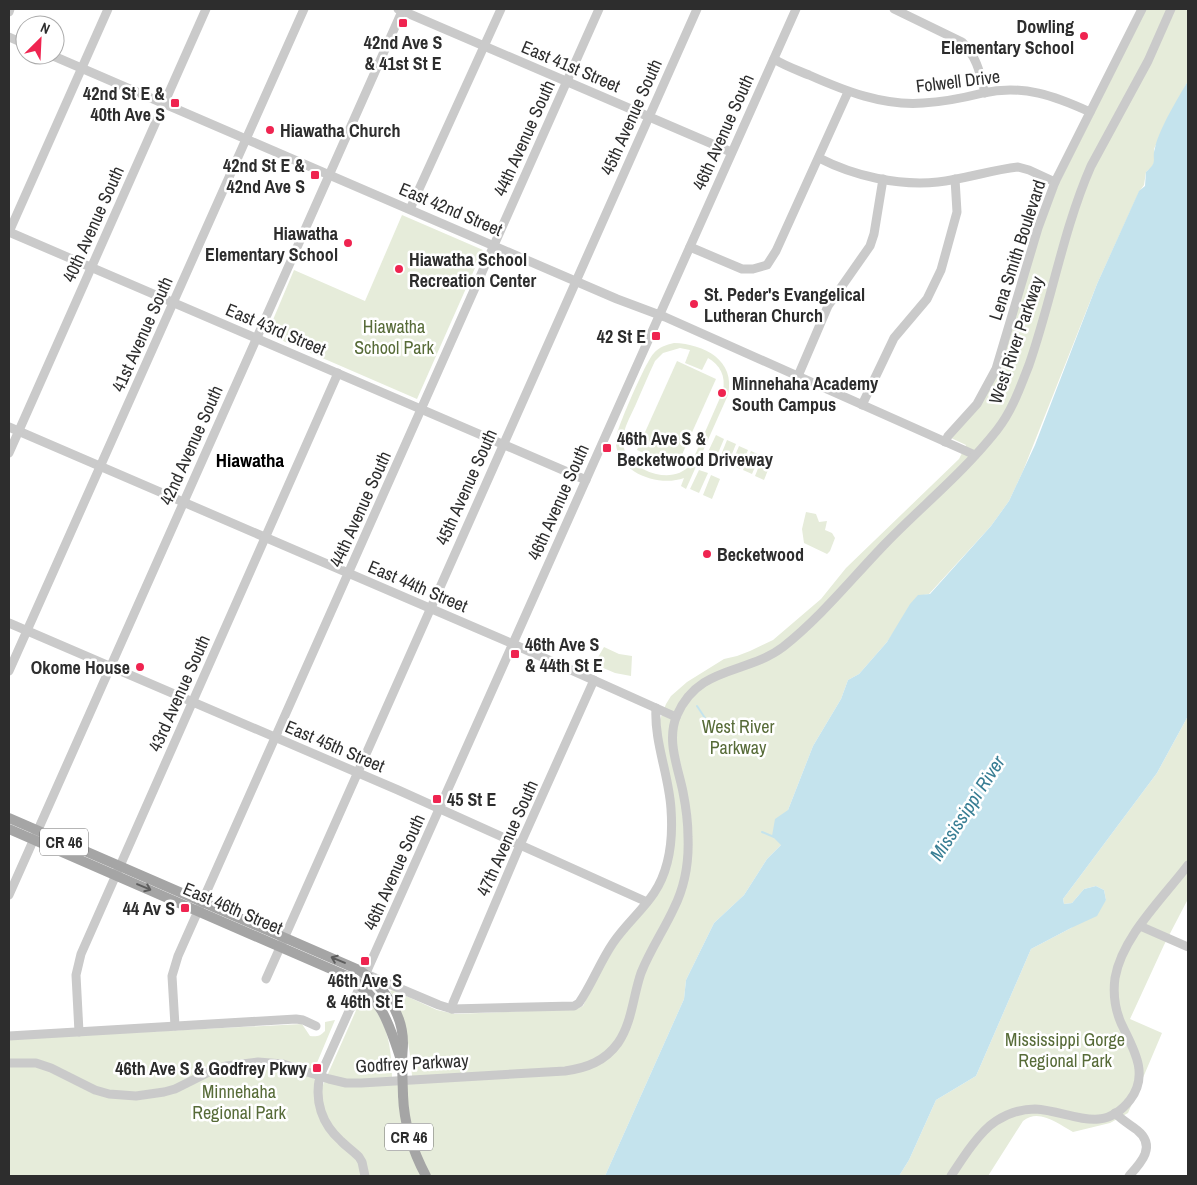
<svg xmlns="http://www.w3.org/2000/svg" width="1197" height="1185" viewBox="0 0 1197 1185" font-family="'Archivo Narrow',sans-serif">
<rect width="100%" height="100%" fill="#fff"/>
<g fill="#e6ecda" fill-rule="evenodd">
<path d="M1146 9H1188V81L1167 121 1154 149 1155 160 1152 167 1146 172 1144 185 1139 192 1097 284 1023 471 1009 501 991 526 929 594 918 596 887 642 859 674 848 680 841 699 813 746 788 810 782 844 767 859 744 895 714 923 686 980 684 999 605 1176H9V1039L302 1024 310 1036C317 1037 320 1036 325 1031V1022L335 1020 311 1077 323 1085 358 1006 362 1003 369 1002C389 1025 391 1048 392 1077L412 1076C410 1046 405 1018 390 991L393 990 437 1010 455 1014 577 1009 583 1006 601 969 672 859 659 722 666 704 671 696 687 682 724 659 737 656 750 651 773 640 821 599 846 568 959 459 966 445 951 438 980 406 999 371 1041 230 1059 183Z"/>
<path d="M402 215 483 250 417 399 267 334 294 270 365 301Z"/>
<path d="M674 343C704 344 736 360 728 395L686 489 681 486 684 478C660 487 620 474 616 445 616 441 616 437 617 434 620 422 646 361 654 353 659 347 666 345 674 343ZM680 348 690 350 685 363 702 370 708 358C720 365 726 376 723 391L691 464C682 475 669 477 656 474 647 472 638 467 632 461 614 443 627 424 636 404 642 390 648 376 655 361L663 353Z"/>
<path d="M677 361 716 379 676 468 637 450Z"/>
<path d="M716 435 724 439 716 458 707 454Z"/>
<path d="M727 440 736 444 728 464 719 460Z"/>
<path d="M739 446 748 450 740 469 731 465Z"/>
<path d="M751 451 760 455 752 474 743 470Z"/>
<path d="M763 456 772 460 764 480 755 476Z"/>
<path d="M699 470 708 473 699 493 690 489Z"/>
<path d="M711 475 720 479 712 499 703 495Z"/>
<path d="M806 512 816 514 819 522 827 521 825 530 832 533 835 538 830 551 827 554 804 543 802 529Z"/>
<path d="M604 647 619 654 632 656 631 676 615 673 594 664Z"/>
<path d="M1188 716V899L1164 945 1130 1019 1162 1033 1128 1113 1110 1123 1073 1132C1058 1124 1039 1108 1023 1121L988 1176H899L909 1160 936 1100 976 1076 1031 949 1071 928 1106 900 1104 890 1096 886 1084 889 1072 903 1064 904 1063 899 1157 773Z"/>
</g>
<path fill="#c4e3ed" d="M1188 81V716L1157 773 1063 899 1064 904 1072 903 1084 889 1096 886 1104 890 1106 900 1097 916 1071 928 1031 949 976 1076 936 1100 909 1160 899 1176H605L684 999 686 980 714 923 744 895 767 859 781 845 772 836 775 819 788 810 813 746 841 699 848 680 859 674 887 642 910 604 918 595 930 594 991 526 1009 501 1035 445 1097 284 1139 191 1145 186 1146 172C1159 161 1151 160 1155 148 1159 129 1178 98 1188 81Z"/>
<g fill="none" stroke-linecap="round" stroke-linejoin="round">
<g stroke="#c4e3ed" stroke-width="2">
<path d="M697 706 709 724"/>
<path d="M762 832 774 837"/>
</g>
<g stroke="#cacaca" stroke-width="9">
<path d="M398 9 731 152"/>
<path d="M894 9 962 42C977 57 980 73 985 93"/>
<path d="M9 12 10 9"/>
<path d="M9 37 25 44"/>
<path d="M51 55 617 299 665 317 975 455"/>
<path d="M774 59C785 66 797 70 809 75 845 91 883 106 923 103 944 102 963 98 983 93 1023 84 1055 96 1090 112"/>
<path d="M819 158C854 176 898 186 938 182 965 179 991 170 1018 167L1029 170 1055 182"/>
<path d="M410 209 501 9"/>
<path d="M9 232 586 480"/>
<path d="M9 232 108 9"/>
<path d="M690 247 742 269H753L767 265 776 251 848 92"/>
<path d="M798 376 828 306 870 246 874 234 883 179"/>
<path d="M862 405 894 338 927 299 941 270 957 212 955 179"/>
<path d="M9 427 513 644 676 717"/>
<path d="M945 442 948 436 977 404 996 369 1038 228 1055 182 1142 9"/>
<path d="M9 453 206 9"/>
<path d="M9 623 398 790 647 902"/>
<path d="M9 671 304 9"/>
<path d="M9 895 403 9"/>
<path d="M1140 926 1188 947"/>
<path d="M368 975 439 1005 452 1009 574 1006 579 1003C592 984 600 962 613 943 625 925 642 911 654 893 670 869 673 837 671 809 669 775 654 742 656 708"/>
<path d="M266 979 697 9"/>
<path d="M352 1007 363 999 376 1001"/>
<path d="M452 1009 453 1003 520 845 594 680"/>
<path d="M175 1026 172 976 178 956 599 9"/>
<path d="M79 1032 76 975 81 954 338 373"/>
<path d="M9 1036 296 1019 303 1020 316 1026"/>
<path d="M9 1063H36L51 1068 95 1090 109 1094 136 1096 164 1092 175 1089 213 1070 226 1066 258 1062 283 1064 329 1079 346 1083H361L565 1071C587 1068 605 1061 618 1043 632 1023 633 996 641 973 650 950 664 930 674 908 685 886 689 861 688 837 688 822 686 807 683 792 678 767 666 740 677 715 699 665 746 675 783 647 822 616 852 578 886 543 923 505 964 472 997 430 1012 411 1020 388 1029 365 1052 299 1063 230 1091 166L1148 61 1171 9"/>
<path d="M1115 1113C1122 1120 1129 1124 1137 1130 1157 1146 1141 1163 1129 1176"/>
<path d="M365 1176 362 1162 359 1157C353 1151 347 1147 341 1141 322 1124 314 1101 320 1076L796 9"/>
<path d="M951 1176C962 1159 979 1132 996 1121 1007 1114 1022 1109 1035 1109 1071 1111 1102 1136 1130 1100 1150 1074 1133 1048 1121 1023 1115 1009 1113 993 1115 978 1122 937 1163 898 1188 865"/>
</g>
<g stroke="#a5a5a5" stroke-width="10">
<path d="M9 818 359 970C383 985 403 1013 403 1043 403 1049 402 1056 402 1063"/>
<path d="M9 829 347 976C381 998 388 1020 400 1057"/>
<path d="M403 1095C404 1124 412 1150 426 1176"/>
</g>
<path stroke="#a5a5a5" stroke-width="10" d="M402 1063 403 1095"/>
</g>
<defs><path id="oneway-shaft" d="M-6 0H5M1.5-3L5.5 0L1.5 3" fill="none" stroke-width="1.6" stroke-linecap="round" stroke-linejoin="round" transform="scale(1.25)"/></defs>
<g stroke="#5d5d5d">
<use href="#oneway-shaft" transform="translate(144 887) rotate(23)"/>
<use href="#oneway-shaft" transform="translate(338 960) rotate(-157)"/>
</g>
<g fill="#ef2450" stroke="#fff" stroke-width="2">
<rect x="398" y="18" width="10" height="10" rx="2.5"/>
<circle cx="1084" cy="36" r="5"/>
<rect x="170" y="98" width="10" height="10" rx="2.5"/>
<circle cx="270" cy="130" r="5"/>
<rect x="310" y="170" width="10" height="10" rx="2.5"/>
<circle cx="348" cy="243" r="5"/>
<circle cx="399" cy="269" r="5"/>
<circle cx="694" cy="304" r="5"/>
<rect x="651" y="331" width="10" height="10" rx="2.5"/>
<circle cx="722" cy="393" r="5"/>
<rect x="602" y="443" width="10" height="10" rx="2.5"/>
<circle cx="707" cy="554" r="5"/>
<rect x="510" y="649" width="10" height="10" rx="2.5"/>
<circle cx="140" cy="667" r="5"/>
<rect x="432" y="794" width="10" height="10" rx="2.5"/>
<rect x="180" y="903" width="10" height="10" rx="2.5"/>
<rect x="360" y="956" width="10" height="10" rx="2.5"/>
<rect x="312" y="1063" width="10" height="10" rx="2.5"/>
</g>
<g text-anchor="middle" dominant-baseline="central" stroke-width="5" stroke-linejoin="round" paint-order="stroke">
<g fill="#fff" stroke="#6c6c6c" stroke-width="1">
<rect x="40" y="828.5" width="48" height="27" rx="4"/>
<rect x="385" y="1123.5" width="48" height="27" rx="4"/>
</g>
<g font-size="16" font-weight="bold" fill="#2d2d2d">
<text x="64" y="842">CR 46</text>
<text x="409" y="1137">CR 46</text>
</g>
<g font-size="18" font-weight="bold" fill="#2d2d2d" stroke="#fff" text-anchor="end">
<text x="1074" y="26">Dowling<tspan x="1074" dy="21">Elementary School</tspan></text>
<text x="403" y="42" text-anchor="middle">42nd Ave S<tspan x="403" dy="21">&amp; 41st St E</tspan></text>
<text x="165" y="93">42nd St E &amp;<tspan x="165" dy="21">40th Ave S</tspan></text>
<text x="280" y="130" text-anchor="start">Hiawatha Church</text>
<text x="305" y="165">42nd St E &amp;<tspan x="305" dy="21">42nd Ave S</tspan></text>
<text x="338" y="233">Hiawatha<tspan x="338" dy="21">Elementary School</tspan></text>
<text x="409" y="259" text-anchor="start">Hiawatha School<tspan x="409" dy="21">Recreation Center</tspan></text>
<text x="704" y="294" text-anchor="start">St. Peder's Evangelical<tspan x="704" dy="21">Lutheran Church</tspan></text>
<text x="646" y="336">42 St E</text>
<text x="732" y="383" text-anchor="start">Minnehaha Academy<tspan x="732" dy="21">South Campus</tspan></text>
<text x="617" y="438" text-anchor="start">46th Ave S &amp;<tspan x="617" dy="21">Becketwood Driveway</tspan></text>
<text x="717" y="554" text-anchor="start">Becketwood</text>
<text x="525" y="644" text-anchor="start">46th Ave S<tspan x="525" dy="21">&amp; 44th St E</tspan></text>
<text x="130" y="667">Okome House</text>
<text x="447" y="799" text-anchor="start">45 St E</text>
<text x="175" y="908">44 Av S</text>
<text x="365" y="980" text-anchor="middle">46th Ave S<tspan x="365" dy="21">&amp; 46th St E</tspan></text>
<text x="307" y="1068">46th Ave S &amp; Godfrey Pkwy</text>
</g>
<g font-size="18" fill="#2d2d2d" stroke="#fff">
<text transform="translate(571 66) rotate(23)">East 41st Street</text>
<text transform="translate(958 81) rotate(-7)">Folwell Drive</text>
<text transform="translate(631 117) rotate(-66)">45th Avenue South</text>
<text transform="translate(723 132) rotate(-66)">46th Avenue South</text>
<text transform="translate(524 138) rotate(-66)">44th Avenue South</text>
<text transform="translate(451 209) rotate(23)">East 42nd Street</text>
<text transform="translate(93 224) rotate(-66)">40th Avenue South</text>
<text transform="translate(1017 250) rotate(-72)">Lena Smith Boulevard</text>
<text transform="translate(276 329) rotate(23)">East 43rd Street</text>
<text transform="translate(142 334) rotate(-66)">41st Avenue South</text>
<text transform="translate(1016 340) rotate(-71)">West River Parkway</text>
<text transform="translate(191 445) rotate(-66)">42nd Avenue South</text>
<text transform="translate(466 487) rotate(-66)">45th Avenue South</text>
<text transform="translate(558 502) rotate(-66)">46th Avenue South</text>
<text transform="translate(360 509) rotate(-66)">44th Avenue South</text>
<text transform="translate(418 586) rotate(23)">East 44th Street</text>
<text transform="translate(179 693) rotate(-66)">43rd Avenue South</text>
<text transform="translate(335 746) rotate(23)">East 45th Street</text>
<text transform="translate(507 838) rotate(-66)">47th Avenue South</text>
<text transform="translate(394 872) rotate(-66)">46th Avenue South</text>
<text transform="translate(233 908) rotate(23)">East 46th Street</text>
<text transform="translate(412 1063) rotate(-3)">Godfrey Parkway</text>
</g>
<g font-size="18" fill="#576b38" stroke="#fff">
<text x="394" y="326">Hiawatha<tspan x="394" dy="21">School Park</tspan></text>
<text x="738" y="726">West River<tspan x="738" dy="21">Parkway</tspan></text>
<text x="1065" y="1039">Mississippi Gorge<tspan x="1065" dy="21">Regional Park</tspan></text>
<text x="239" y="1091">Minnehaha<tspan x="239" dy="21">Regional Park</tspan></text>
</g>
<g font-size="19" font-weight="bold" fill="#000" stroke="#fff">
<text x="250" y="460">Hiawatha</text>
</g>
<g font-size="19" font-style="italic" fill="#377d93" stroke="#fff">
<text transform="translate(967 808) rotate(-57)">Mississippi River</text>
</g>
</g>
<rect width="1197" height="1185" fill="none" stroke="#2d2d2d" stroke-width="20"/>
<g transform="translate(40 40) rotate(24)"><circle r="24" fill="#ffffff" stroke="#ababab"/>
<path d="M0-4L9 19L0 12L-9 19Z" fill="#ef2450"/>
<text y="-8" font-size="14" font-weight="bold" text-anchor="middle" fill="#2d2d2d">N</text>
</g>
</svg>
